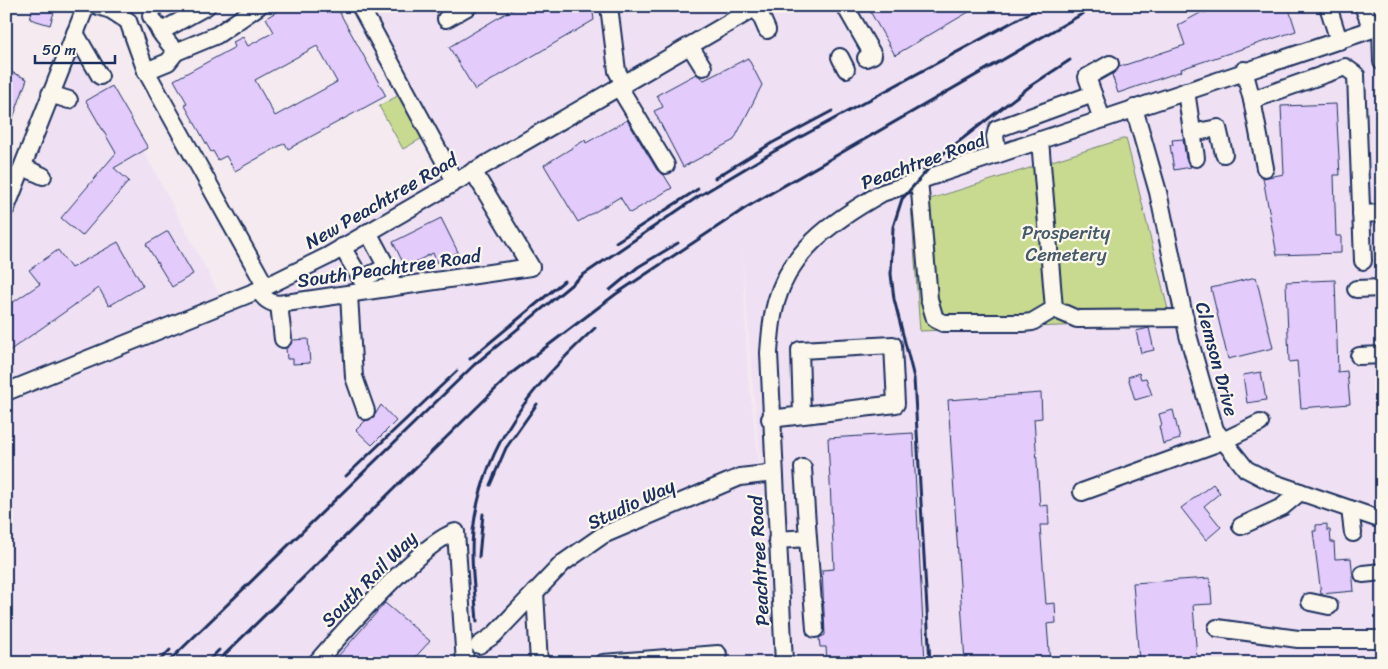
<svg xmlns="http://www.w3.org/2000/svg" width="1388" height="669" viewBox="0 0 1388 669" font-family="Sriracha,sans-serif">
<rect width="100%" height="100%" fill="#f4eaf0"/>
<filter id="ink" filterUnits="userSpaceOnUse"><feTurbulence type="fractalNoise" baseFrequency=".02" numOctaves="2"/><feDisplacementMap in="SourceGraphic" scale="10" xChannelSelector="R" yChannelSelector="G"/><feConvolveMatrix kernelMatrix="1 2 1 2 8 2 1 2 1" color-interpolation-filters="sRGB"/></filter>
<g filter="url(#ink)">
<path fill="#efe1f3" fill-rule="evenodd" d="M371 6H1382V663H6V196L79 28 226 307 451 164ZM742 249 752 377 765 510 748 376Z"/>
<g fill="#c8da8f" stroke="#728476">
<path d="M403 93 426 136 403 149 379 106Z"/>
<path d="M1126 138 1171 322 920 331 911 205Z"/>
</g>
<g fill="#e3cbfb" stroke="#1b2f5e" fill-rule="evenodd">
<path d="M33 6H56L50 25 30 19Z"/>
<path d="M286 6H336L386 96 288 149 285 143 235 171 226 156 218 160 213 151 211 152 184 104 187 103 174 80 235 47 233 42 243 37 248 46 274 32 266 18ZM317 46 337 82 275 116 255 80Z"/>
<path d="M518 6H592L594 20 475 90 449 47Z"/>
<path d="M867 6H979L895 55Z"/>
<path d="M1225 6H1288L1296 31 1181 69 1182 71 1118 93 1112 75 1119 67 1185 45 1178 25 1204 11V13Z"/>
<path d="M748 58 762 85 734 140 683 167 654 111 663 107 657 95 696 74 704 80Z"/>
<path d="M11 72 27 79 6 138V85Z"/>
<path d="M112 86 148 148 114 168 129 181 82 236 61 218 116 153 86 101Z"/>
<path d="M1336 104 1340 175H1334L1336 236H1341V253L1277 255 1263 178 1284 174 1281 106Z"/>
<path d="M627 120 657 170 664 175 672 188 630 213 620 197 578 222 544 165 585 140 586 143Z"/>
<path d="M1183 139 1186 159 1191 167 1174 170 1170 145H1173L1172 140Z"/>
<path d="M441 218 458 252 437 263 433 253 405 267 393 242Z"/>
<path d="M168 231 193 274 172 287 146 244Z"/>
<path d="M118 242 143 286 109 306 99 288 6 353V307L40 284 29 270 58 250 71 268Z"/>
<path d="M1256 277 1273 348 1228 359 1211 288Z"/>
<path d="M1335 280 1338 372 1347 371 1350 404 1301 408 1297 361 1289 362 1286 282Z"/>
<path d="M1149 328 1154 350 1141 353 1136 331Z"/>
<path d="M308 339 310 363 293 364V359H287L286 348 293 340Z"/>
<path d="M1261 372 1266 400 1247 403 1243 375Z"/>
<path d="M1139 373 1141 379 1146 378 1152 395 1135 400 1128 377Z"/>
<path d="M1041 393 1042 418 1034 419 1040 506 1048 505 1049 525H1040L1046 604 1055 603 1056 623 1047 624 1050 663H965L948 400Z"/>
<path d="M381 405 396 421 372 445 356 430 365 421 373 418Z"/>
<path d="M1173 410 1180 439 1163 444 1159 426 1162 425 1159 414Z"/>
<path d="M913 433 925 663H827L826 647H820L819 638 825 635 822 570 834 569 828 438Z"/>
<path d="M1213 484 1220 493 1204 506 1221 527 1206 540 1181 508Z"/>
<path d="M1327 524V530H1330L1331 542H1334L1335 559 1351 558 1354 591 1321 594 1313 531H1316V525Z"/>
<path d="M1210 578 1212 604 1193 605 1197 658 1139 662 1133 583Z"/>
<path d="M385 603 430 641 410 663H332Z"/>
</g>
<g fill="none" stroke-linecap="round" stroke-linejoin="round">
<defs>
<g id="minor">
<path d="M98 6 111 10 128 21 146 71 266 287"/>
<path d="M153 6 151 16 163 36 176 52 217 35 259 6"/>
<path d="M360 6 455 181"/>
<path d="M609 6 617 71 624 84"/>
<path d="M845 6 873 55 866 58"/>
<path d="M1328 6 1339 41"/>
<path d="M1363 6 1372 29"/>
<path d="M757 7 767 30"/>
<path d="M446 19 469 6"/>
<path d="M1381 26 1382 62"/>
<path d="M160 32 207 6"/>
<path d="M75 33 100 76"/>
<path d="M690 46 703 67"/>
<path d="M840 57 846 69"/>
<path d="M1244 70 1252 100 1265 168"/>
<path d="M146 71 168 62 176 52"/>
<path d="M619 87 666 165"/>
<path d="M1186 91 1196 158"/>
<path d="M50 94 69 100"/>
<path d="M1252 100 1345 67 1356 75 1363 261"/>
<path d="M1134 108 1158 192 1188 335 1215 430 1246 469 1271 482 1382 520"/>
<path d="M1102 119 1087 77 1110 64"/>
<path d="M1192 133 1218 128 1224 154"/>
<path d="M1040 140 1054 309 1077 319 1185 318"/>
<path d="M998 154 995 137 997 129 1093 94"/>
<path d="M23 167 43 176"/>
<path d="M919 179 929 299 935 319 943 323H1023L1032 322 1054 309"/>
<path d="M6 208 86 6"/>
<path d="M1361 214 1382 213"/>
<path d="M368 232 391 275"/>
<path d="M342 247 361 279 387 267"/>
<path d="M1356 289 1382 288"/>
<path d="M259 290C264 299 269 303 279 304L531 267 473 171"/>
<path d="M349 295 354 377 366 411"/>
<path d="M279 304 283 339"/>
<path d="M1359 356 1382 355"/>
<path d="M6 392 259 290 328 256 758 6"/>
<path d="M770 419 896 404 893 345 800 350 802 415"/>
<path d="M1082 492 1223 441 1260 423"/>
<path d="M1350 509 1353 533"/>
<path d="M1241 526 1282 507 1300 492"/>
<path d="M808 538 815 629"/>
<path d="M777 540 808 538 803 468"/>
<path d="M1363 574 1382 572"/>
<path d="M535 592 539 663"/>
<path d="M1310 602 1329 606"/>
<path d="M1217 628 1298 639H1382"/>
<path d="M479 645 494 635 563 563 603 535 740 477 774 473"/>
<path d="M316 663C340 635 425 539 456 532L465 663"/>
<path d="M603 663 718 654"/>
<path d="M784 663 769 353C770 339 771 324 774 311 786 252 834 220 882 193L1382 26"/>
</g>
</defs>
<use href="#minor" stroke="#1b2f5e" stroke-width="20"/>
<use href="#minor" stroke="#fbf7ec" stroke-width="16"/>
<g stroke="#1b2f5e" stroke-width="3">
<path d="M715 178 772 143 832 111"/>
<path d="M616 242 698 189"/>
<path d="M610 290 638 267 678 243"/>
<path d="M470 359 564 281"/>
<path d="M346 476 457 371"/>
<path d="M490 485 506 448 537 404"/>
<path d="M479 557 483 514"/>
<path d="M477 622C475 592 470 561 473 531 483 443 532 386 595 328"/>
<path d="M157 663 170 650"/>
<path d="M167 663 474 365 583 275 699 196 773 152 1042 6"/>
<path d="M206 663 219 650"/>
<path d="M216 663 513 372 616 294 747 207 1096 6"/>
<path d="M930 663 914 378 894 299 891 274 893 227 902 199 939 157 1029 87 1070 60"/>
</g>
</g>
</g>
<g text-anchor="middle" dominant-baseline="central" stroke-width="4.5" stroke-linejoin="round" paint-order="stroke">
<g font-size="19" fill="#1b2f5e" stroke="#fbf7ec">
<text transform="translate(923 161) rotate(-20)">Peachtree Road</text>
<text transform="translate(381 201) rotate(-30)">New Peachtree Road</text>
<text transform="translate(389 268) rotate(-8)">South Peachtree Road</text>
<text transform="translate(1217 359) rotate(75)">Clemson Drive</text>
<text transform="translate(631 504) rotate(-25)">Studio Way</text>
<text transform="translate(759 561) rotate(-93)">Peachtree Road</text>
<text transform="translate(369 579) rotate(-45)">South Rail Way</text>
</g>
<g font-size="19" fill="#465a6a" stroke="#fbf7ec">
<text x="1066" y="232">Prosperity<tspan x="1066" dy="22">Cemetery</tspan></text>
</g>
</g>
<rect width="1388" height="669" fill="none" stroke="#fbf7ec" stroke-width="25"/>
<rect x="12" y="12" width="1363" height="644" fill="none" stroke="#1b2f5e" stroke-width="2" filter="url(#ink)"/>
<path d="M35 55v8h80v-8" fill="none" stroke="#1b2f5e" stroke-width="2.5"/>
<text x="42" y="55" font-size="15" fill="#1b2f5e" stroke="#fbf7ec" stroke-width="4" paint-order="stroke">50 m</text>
</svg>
